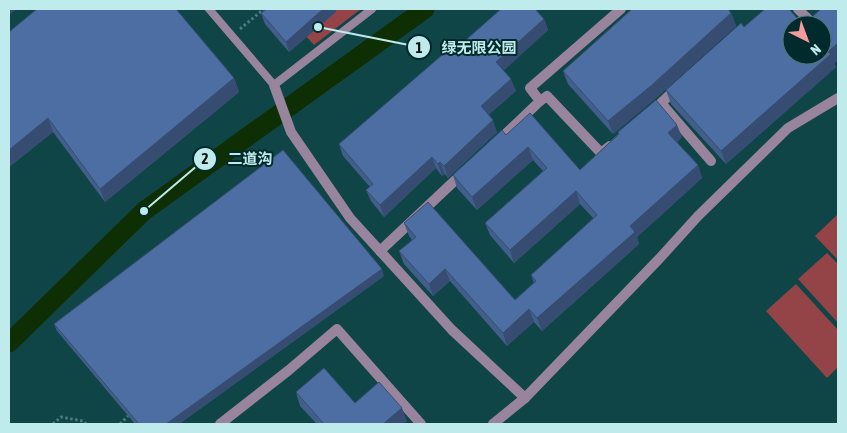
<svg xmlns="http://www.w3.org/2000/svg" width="847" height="433" viewBox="0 0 847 433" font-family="'Asap Condensed','Noto Sans SC',sans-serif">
<rect width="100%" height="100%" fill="#104548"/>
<g fill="#944347">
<path d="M281 9H361L314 45Z"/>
<path d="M838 214V260L815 236Z"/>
<path d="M827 253 838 264V323L798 279Z"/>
<path d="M796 284 838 330V367L827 378 766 311Z"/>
</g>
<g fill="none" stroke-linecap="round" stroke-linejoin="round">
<path stroke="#0e2e04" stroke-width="19" d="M9 343 144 211 425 9"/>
<g stroke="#4b7c7f" stroke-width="3" stroke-dasharray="2.5 2.5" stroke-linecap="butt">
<path d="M240 29 264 9"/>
<path d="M53 424 61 417 83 421 86 424"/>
<path d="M120 424 128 416"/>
</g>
<path stroke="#98859d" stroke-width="8" d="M209 9 274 85 372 9"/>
<g stroke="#98859d" stroke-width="10">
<path d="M798 9 813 24 829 9"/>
<path d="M274 85 291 132 350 218 452 330 525 398"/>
<path d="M677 88 661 103 711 161"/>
<path d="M540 101 547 96 601 153 610 146"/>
<path d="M496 143 540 101 530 88 621 9"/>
<path d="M380 251 465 171"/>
<path d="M220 424 289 370 337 329 421 424"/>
<path d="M493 424 525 398 659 259 698 216 788 128 838 98"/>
</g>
</g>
<g fill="#425f8b">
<path d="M267 9H335L336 12 289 52 265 24 261 13Z"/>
<path d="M731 13 736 26 656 98 613 134 568 84 563 71Z"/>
<path d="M544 19 548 30 503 70 516 91 488 115 497 132 448 178 445 174 442 176 436 168 384 217 371 201 366 190 370 187 343 156 339 144 459 46Z"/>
<path d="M744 27 834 64 836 67 726 164 671 104 666 90Z"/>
<path d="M9 32 234 78 239 92 105 202 53 132 9 167Z"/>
<path d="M618 132 682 137 677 142 698 165 702 178 637 237 639 244 542 331 534 322 507 346 450 281 433 296 404 264 399 251 412 240 409 236 404 223 515 300 534 283 531 275 594 219 580 204 514 263 490 235 485 223 543 171 533 160 477 210 457 188 453 175 506 135 580 170 618 134Z"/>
<path d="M384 276 179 424H135L57 331 54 324Z"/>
<path d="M296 392 355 403 407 421 402 424H317L300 406Z"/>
</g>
<g fill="#364d71">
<path d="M9 9H17L9 15Z"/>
<path d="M323 9H335L336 12 289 52 286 42Z"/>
<path d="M731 13 736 26 656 98 613 134 608 121Z"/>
<path d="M544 19 548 30 500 74 496 62Z"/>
<path d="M838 43V60L834 64 836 67 726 164 721 151Z"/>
<path d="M234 78 239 92 105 202 100 189Z"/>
<path d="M511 79 516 91 485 118 481 106Z"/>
<path d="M48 118 53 132 9 167V150Z"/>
<path d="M493 120 497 132 448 178 444 166Z"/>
<path d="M677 125 682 137 673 145 668 133Z"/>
<path d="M528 147 533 160 477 210 472 197Z"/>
<path d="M432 157 436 168 384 217 380 205Z"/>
<path d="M440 162 445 174 442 176 438 164Z"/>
<path d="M698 165 702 178 637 237 639 244 542 331 537 318 630 226Z"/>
<path d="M576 191 580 204 514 263 510 250Z"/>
<path d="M382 269 384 276 179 424H166Z"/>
<path d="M445 269 450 281 433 296 429 284Z"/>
<path d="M529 309 534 322 507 346 503 333Z"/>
<path d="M402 408 407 421 402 424H383Z"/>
</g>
<g fill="#4d6ea2" stroke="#364d71" fill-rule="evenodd">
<path d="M37 9H176L234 78 100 189 48 118 9 150V32Z"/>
<path d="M267 9H323L286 42 261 13Z"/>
<path d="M501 9H535L544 19 496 62 511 79 481 106 493 120 444 166 440 162 438 164 432 157 380 205 366 190 373 184 339 144 456 43 459 46Z"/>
<path d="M632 9H728L731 13 652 85 608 121 563 71Z"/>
<path d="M765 9H789L803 25 821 9H838V43L828 52 831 54 721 151 666 90 741 23 744 27ZM792 25H822V55H792Z"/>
<path d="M656 100 677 125 668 133 698 165 630 226 635 232 537 318 529 309 503 333 445 269 429 284 399 251 416 237 404 223 428 202 515 300 536 281 531 275 597 215 576 191 510 250 485 223 547 168 528 147 472 197 453 175 502 130 506 135 530 113 580 170 619 134 618 132Z"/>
<path d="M283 150 382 269 166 424H139L54 324Z"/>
<path d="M324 368 355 403 379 382 402 408 383 424H324L296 392Z"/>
</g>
<path fill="none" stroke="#c0ebed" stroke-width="2" d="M318 27L419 47M144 211L205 159"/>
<g fill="#c0ebed" stroke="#002a2c" stroke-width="2">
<circle cx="318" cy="27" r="5"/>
<circle cx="144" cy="211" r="5"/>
<circle cx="419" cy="47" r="12"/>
<circle cx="205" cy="159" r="12"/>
</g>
<g font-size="15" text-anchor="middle" font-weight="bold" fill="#111">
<text x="419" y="53">1</text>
<text x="205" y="164">2</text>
</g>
<g font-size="15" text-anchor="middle" font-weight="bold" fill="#c0ebed" stroke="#002a2c" stroke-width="4" stroke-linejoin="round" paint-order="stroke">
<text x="479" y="53">绿无限公园</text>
<text x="250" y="164">二道沟</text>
</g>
<rect width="847" height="433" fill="none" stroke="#c0ebed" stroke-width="20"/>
<g transform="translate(807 40) rotate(138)"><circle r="24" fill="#002a2c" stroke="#4d7779"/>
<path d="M0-4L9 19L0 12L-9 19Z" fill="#f59b9c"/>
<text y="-8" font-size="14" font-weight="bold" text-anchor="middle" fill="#c0ebed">N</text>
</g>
</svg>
